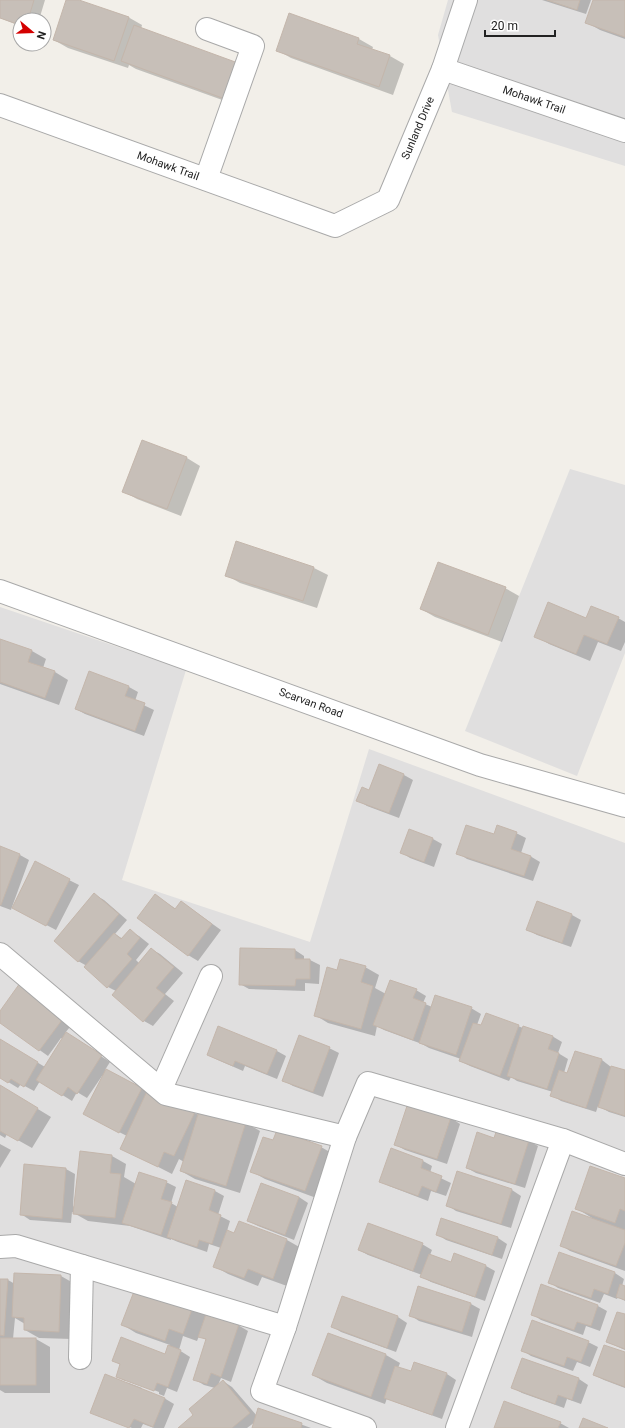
<svg xmlns="http://www.w3.org/2000/svg" width="625" height="1428" viewBox="0 0 625 1428" font-family="Roboto,sans-serif">
<rect width="100%" height="100%" fill="#f2efe9"/>
<g fill="#e0dfdf">
<path d="M448 0H625V166L452 112 438 35Z"/>
<path d="M570 469 625 485V653L577 776 465 731Z"/>
<path d="M0 607 186 670 122 880 310 942 369 749 625 843V1428H0Z"/>
</g>
<g fill="#0003">
<path d="M0 0H45L39 20H20V26L0 18Z"/>
<path d="M67 0H76L128 17 142 25 141 29 239 106 136 69 129 65 128 68 68 48 54 40Z"/>
<path d="M542 0H591L586 14Z"/>
<path d="M594 0H625V39L600 30 586 22Z"/>
<path d="M290 14 359 39 373 47 372 50 390 56 404 64 393 95 291 58 277 50Z"/>
<path d="M142 441 187 458 200 466 181 516 137 499 123 491Z"/>
<path d="M237 542 314 568 328 575 317 608 240 583 226 575Z"/>
<path d="M505 588 519 596 502 642 435 617 421 609Z"/>
<path d="M618 618 625 622V642L621 651 598 642 590 661 549 644 536 636 587 619Z"/>
<path d="M0 640 32 651 46 659 43 668 55 672 68 680 59 705 0 684Z"/>
<path d="M89 672 129 687 138 692 135 701 154 710 144 736 85 714 76 709Z"/>
<path d="M380 765 404 775 413 780 399 818 367 806 358 800 370 791Z"/>
<path d="M409 830 433 839 442 844 434 867 410 858 401 852Z"/>
<path d="M516 833 526 838 521 853 530 856 540 862 533 881 467 859 458 853 495 835Z"/>
<path d="M0 848 20 855 29 860 12 907H13L69 880 79 885 56 930 12 907 11 910 0 906Z"/>
<path d="M95 895 104 900 127 920 115 934 123 939 130 931 139 936 149 944 136 960 139 963 151 949 160 954 183 973 165 994 174 1001 153 1026 144 1021 116 991 108 987 87 966 78 961Z"/>
<path d="M155 895 176 909 181 902 190 908 221 930 198 961 188 955Z"/>
<path d="M538 902 572 915 581 920 571 947 537 935 528 930Z"/>
<path d="M295 950 304 956V960H310L320 965 319 984 305 983V991L249 989 240 984Z"/>
<path d="M365 967 379 975 375 988 386 994 416 990 426 996 423 1003 432 1007 471 1008 481 1014 477 1025 518 1026 523 1028 552 1036 562 1042 558 1053 568 1059 564 1073 568 1074 575 1052 602 1060 611 1067 625 1071V1117L609 1112 598 1106 596 1112 561 1101 552 1095 553 1092 517 1081 511 1077 509 1081 470 1066 460 1061 461 1059 429 1048 422 1044 384 1030 377 1026 375 1036 328 1023 315 1015 337 971Z"/>
<path d="M0 1012 74 1022 65 1033 110 1062 105 1070 148 1092 199 1115 246 1123 260 1131 240 1193 195 1179 181 1171 184 1162 179 1159 172 1174 121 1148 127 1136 93 1119 103 1076H102L87 1098 77 1092 72 1101 40 1081 34 1091 21 1084 18 1088 0 1077V1040L45 1067 63 1039 61 1038 48 1056 0 1022Z"/>
<path d="M329 1048 339 1053 323 1097 293 1086 283 1080Z"/>
<path d="M277 1051 286 1056 277 1079 245 1066 243 1071 218 1060 208 1055Z"/>
<path d="M0 1086 51 1117 32 1148 7 1134 5 1138 0 1135Z"/>
<path d="M451 1118 460 1124 447 1164 405 1150 396 1145Z"/>
<path d="M529 1141 538 1146 525 1188 476 1173 467 1168Z"/>
<path d="M274 1142 321 1147 335 1155 319 1199 265 1179 251 1171Z"/>
<path d="M0 1144 11 1150 0 1168Z"/>
<path d="M392 1149 423 1161 432 1166 430 1173 451 1183 446 1196 431 1191 428 1201 389 1186 380 1181Z"/>
<path d="M112 1156 126 1164 124 1177 136 1184 166 1182 176 1187 171 1203 178 1207 186 1181 215 1191 224 1196 218 1215 230 1221 227 1231 235 1234 239 1222 287 1240 301 1248 287 1286 262 1277 258 1286 228 1274 214 1266 221 1248 209 1244 207 1252 178 1242 171 1239V1240L130 1226 88 1221 72 1212 71 1223 30 1220 21 1214 66 1169 75 1174 73 1206 74 1207Z"/>
<path d="M457 1173 512 1190 521 1196 511 1228 456 1211 447 1205Z"/>
<path d="M625 1179V1271L570 1251 561 1245 592 1218 576 1208Z"/>
<path d="M299 1197 308 1203 294 1240 258 1226 248 1221Z"/>
<path d="M442 1219 498 1238 507 1244 502 1259 446 1240 437 1234Z"/>
<path d="M422 1244 432 1250 430 1255 452 1263 454 1255 486 1266 495 1271 485 1301 431 1282 422 1277V1275L368 1255 359 1250Z"/>
<path d="M559 1253 615 1273 624 1279 622 1286 625 1287V1301L618 1297 617 1299 604 1294 600 1303 558 1288 549 1282Z"/>
<path d="M15 1274 61 1276 75 1284 72 1339 39 1338 25 1330V1324L15 1318 13 1339H36L50 1347V1393H5L0 1390V1280H8L15 1284Z"/>
<path d="M138 1282 238 1325 248 1331 231 1382 221 1378 218 1385 223 1381 232 1387 257 1416 259 1409 311 1428H253L255 1422 247 1428H179L195 1415 215 1388 204 1385 194 1379 207 1340 199 1336 197 1341 183 1336 179 1350 190 1357 177 1392 167 1388 164 1396 159 1394V1392L125 1379V1381L117 1376 121 1365 113 1360 166 1355 170 1345 136 1333 123 1325Z"/>
<path d="M542 1286 598 1306 607 1311 600 1331 586 1326 583 1335 541 1320 532 1314Z"/>
<path d="M419 1287 471 1304 480 1309 472 1337 419 1321 410 1315Z"/>
<path d="M625 1315V1350L607 1342Z"/>
<path d="M398 1317 407 1323 396 1352 341 1332 332 1326Z"/>
<path d="M328 1334 386 1355 400 1363 398 1368 411 1372 415 1363 447 1374 456 1380 442 1419 395 1402 387 1398 385 1404 327 1383 313 1375Z"/>
<path d="M588 1342 598 1347 590 1367 577 1362 573 1371 531 1356 522 1350Z"/>
<path d="M625 1353V1388L604 1380 594 1375Z"/>
<path d="M523 1359 579 1379 588 1385 581 1404 567 1399 564 1408 522 1393 513 1388Z"/>
<path d="M126 1382 142 1388V1390L164 1398 174 1404 164 1428H154L143 1424 141 1428H132L100 1416V1417L91 1412 128 1384V1383Z"/>
<path d="M560 1423 569 1428H495Z"/>
</g>
<g fill="#c7bfb8" stroke="#c4b6ab">
<path d="M0 0H34L28 20H20V25L0 18Z"/>
<path d="M66 0H79L129 17 114 61 53 40Z"/>
<path d="M547 0H580L577 10Z"/>
<path d="M593 0H625V37L585 23Z"/>
<path d="M289 13 359 38 357 44 390 55 379 87 276 51Z"/>
<path d="M134 25 238 63 225 99 121 61Z"/>
<path d="M142 440 187 457 167 509 122 492Z"/>
<path d="M236 541 314 567 303 601 225 576Z"/>
<path d="M438 562 506 587 488 635 420 609Z"/>
<path d="M548 602 586 618 591 606 619 617 607 644 584 635 576 654 534 637Z"/>
<path d="M0 639 32 650 28 662 55 671 45 698 0 682Z"/>
<path d="M89 671 129 686 125 696 145 703 135 731 75 709Z"/>
<path d="M379 764 404 774 389 813 356 801 362 787 369 790Z"/>
<path d="M466 825 494 834 497 825 517 832 511 849 531 856 524 876 456 854Z"/>
<path d="M409 829 433 838 424 862 400 853Z"/>
<path d="M0 846 20 854 1 905H0Z"/>
<path d="M35 861 70 879 46 926 12 908Z"/>
<path d="M94 893 119 914 78 962 54 941Z"/>
<path d="M155 894 175 909 181 901 212 924 188 956 137 918Z"/>
<path d="M537 901 572 914 562 943 526 930Z"/>
<path d="M130 929 140 938 127 954 132 959 107 988 84 967 114 933 121 939Z"/>
<path d="M151 948 174 967 156 988 165 995 143 1022 112 995Z"/>
<path d="M240 948 295 949V959H310V979H296L295 986 239 985Z"/>
<path d="M340 959 366 966 361 982 373 986 361 1029 314 1016 327 967 337 970Z"/>
<path d="M390 980 417 989 413 998 426 1003 413 1040 373 1025Z"/>
<path d="M20 983 65 1016 39 1051 0 1023V1011Z"/>
<path d="M435 995 472 1007 456 1055 419 1043Z"/>
<path d="M486 1013 519 1025 500 1076 459 1061 473 1023 481 1025Z"/>
<path d="M218 1026 277 1050 267 1074 235 1061 233 1066 207 1055Z"/>
<path d="M523 1026 553 1036 548 1049 559 1053 547 1089 507 1076Z"/>
<path d="M66 1032 102 1055 77 1094 68 1087 62 1096 36 1080Z"/>
<path d="M299 1035 330 1047 313 1092 282 1081Z"/>
<path d="M0 1039 38 1062 24 1087 11 1079 8 1083 0 1078Z"/>
<path d="M575 1051 602 1059 586 1108 550 1096 559 1070 567 1073Z"/>
<path d="M611 1066 625 1070V1116L598 1107Z"/>
<path d="M106 1069 142 1088 119 1133 83 1114Z"/>
<path d="M0 1085 38 1108 18 1141 0 1131Z"/>
<path d="M148 1089 195 1112 174 1156 164 1152 158 1167 120 1149Z"/>
<path d="M408 1103 451 1117 437 1159 394 1145Z"/>
<path d="M200 1108 246 1122 226 1186 180 1171Z"/>
<path d="M497 1129 529 1140 515 1184 466 1168 477 1132 494 1138Z"/>
<path d="M277 1130 322 1146 305 1191 250 1172 263 1137 273 1140Z"/>
<path d="M391 1148 423 1160 421 1168 442 1176 436 1192 422 1186 418 1196 379 1182Z"/>
<path d="M80 1151 112 1155 110 1173 121 1174 115 1218 73 1214Z"/>
<path d="M24 1164 66 1168 62 1219 20 1215Z"/>
<path d="M590 1166 625 1178V1211L620 1209 615 1223 575 1209Z"/>
<path d="M457 1171 512 1189 501 1224 446 1206Z"/>
<path d="M139 1172 167 1181 161 1199 172 1202 161 1235 122 1223Z"/>
<path d="M186 1180 215 1190 209 1210 221 1215 212 1244 199 1240 197 1247 167 1237Z"/>
<path d="M261 1183 299 1197 285 1235 247 1221Z"/>
<path d="M572 1211 625 1230V1243L616 1266 560 1246Z"/>
<path d="M441 1218 498 1237 492 1255 436 1235Z"/>
<path d="M239 1221 287 1239 273 1279 248 1269 244 1278 213 1267 227 1230 234 1233Z"/>
<path d="M368 1223 423 1243 413 1271 358 1250Z"/>
<path d="M559 1252 615 1272 608 1294 594 1289 591 1298 548 1283Z"/>
<path d="M454 1253 486 1265 475 1297 420 1277 429 1254 451 1262Z"/>
<path d="M14 1273 61 1275 59 1332 24 1330V1318L12 1317Z"/>
<path d="M0 1279H8L4 1336 0 1335Z"/>
<path d="M138 1281 195 1301 183 1334 169 1329 165 1341 121 1325Z"/>
<path d="M541 1284 598 1305 591 1326 577 1322 574 1330 531 1315Z"/>
<path d="M620 1284 625 1286V1300L616 1297Z"/>
<path d="M418 1286 471 1303 462 1332 409 1316Z"/>
<path d="M342 1296 398 1316 387 1348 331 1327Z"/>
<path d="M617 1312 625 1314V1349L606 1342Z"/>
<path d="M206 1314 239 1324 221 1377 211 1373 207 1384 193 1380 206 1339 198 1337Z"/>
<path d="M532 1320 589 1341 581 1362 567 1357 564 1366 521 1351Z"/>
<path d="M328 1333 386 1354 371 1397 312 1375Z"/>
<path d="M121 1337 165 1354 168 1345 181 1350 168 1387 157 1383 154 1391 116 1377 120 1364 112 1361Z"/>
<rect x="0" y="1338" width="36" height="47"/>
<path d="M604 1345 625 1352V1387L593 1375Z"/>
<path d="M522 1358 579 1378 572 1400 558 1395 555 1404 511 1388Z"/>
<path d="M414 1362 447 1373 432 1415 384 1398 395 1366 411 1371Z"/>
<path d="M105 1374 165 1398 153 1427 134 1419 129 1428 90 1413Z"/>
<path d="M223 1380 250 1413 232 1428H178L193 1415 189 1409Z"/>
<path d="M504 1401 561 1422 558 1428H494Z"/>
<path d="M258 1408 302 1423 301 1428H252Z"/>
<path d="M583 1418 608 1428H579Z"/>
</g>
<g fill="none" stroke-linecap="round" stroke-linejoin="round">
<defs>
<g id="minor">
<path d="M443 69 625 131"/>
<path d="M0 105 335 226 388 200 443 69 466 0"/>
<path d="M206 179 253 46 207 29"/>
<path d="M0 591 480 765 625 806"/>
<path d="M0 954 166 1094 345 1137 368 1083 563 1140 625 1164"/>
<path d="M161 1089 211 976"/>
<path d="M0 1247 16 1246 285 1327 262 1391 365 1428"/>
<path d="M285 1327 345 1137"/>
<path d="M80 1358 82 1266"/>
<path d="M457 1428 563 1140"/>
</g>
</defs>
<use href="#minor" stroke="#a9a9a9" stroke-width="24"/>
<use href="#minor" stroke="#fff" stroke-width="22"/>
</g>
<g text-anchor="middle" dominant-baseline="central" stroke-width="3" stroke-linejoin="round" paint-order="stroke">
<g font-size="11" fill="#222" stroke="#fff">
<text transform="translate(534 100) rotate(19)">Mohawk Trail</text>
<text transform="translate(418 128) rotate(-67)">Sunland Drive</text>
<text transform="translate(168 166) rotate(20)">Mohawk Trail</text>
<text transform="translate(311 703) rotate(20)">Scarvan Road</text>
</g>
</g>
<g transform="translate(32 32) rotate(109)"><circle r="19" fill="#ffffff" stroke="#a7a7a7"/>
<path d="M0-3L7 15L0 10L-7 15Z" fill="#d40000"/>
<text y="-6" font-size="11" font-weight="bold" text-anchor="middle" fill="#222222">N</text>
</g>
<path d="M485 30v6h70v-6" fill="none" stroke="#222222" stroke-width="2"/>
<text x="491" y="30" font-size="12" fill="#222222" stroke="#ffffff" stroke-width="3" paint-order="stroke">20 m</text>
</svg>
